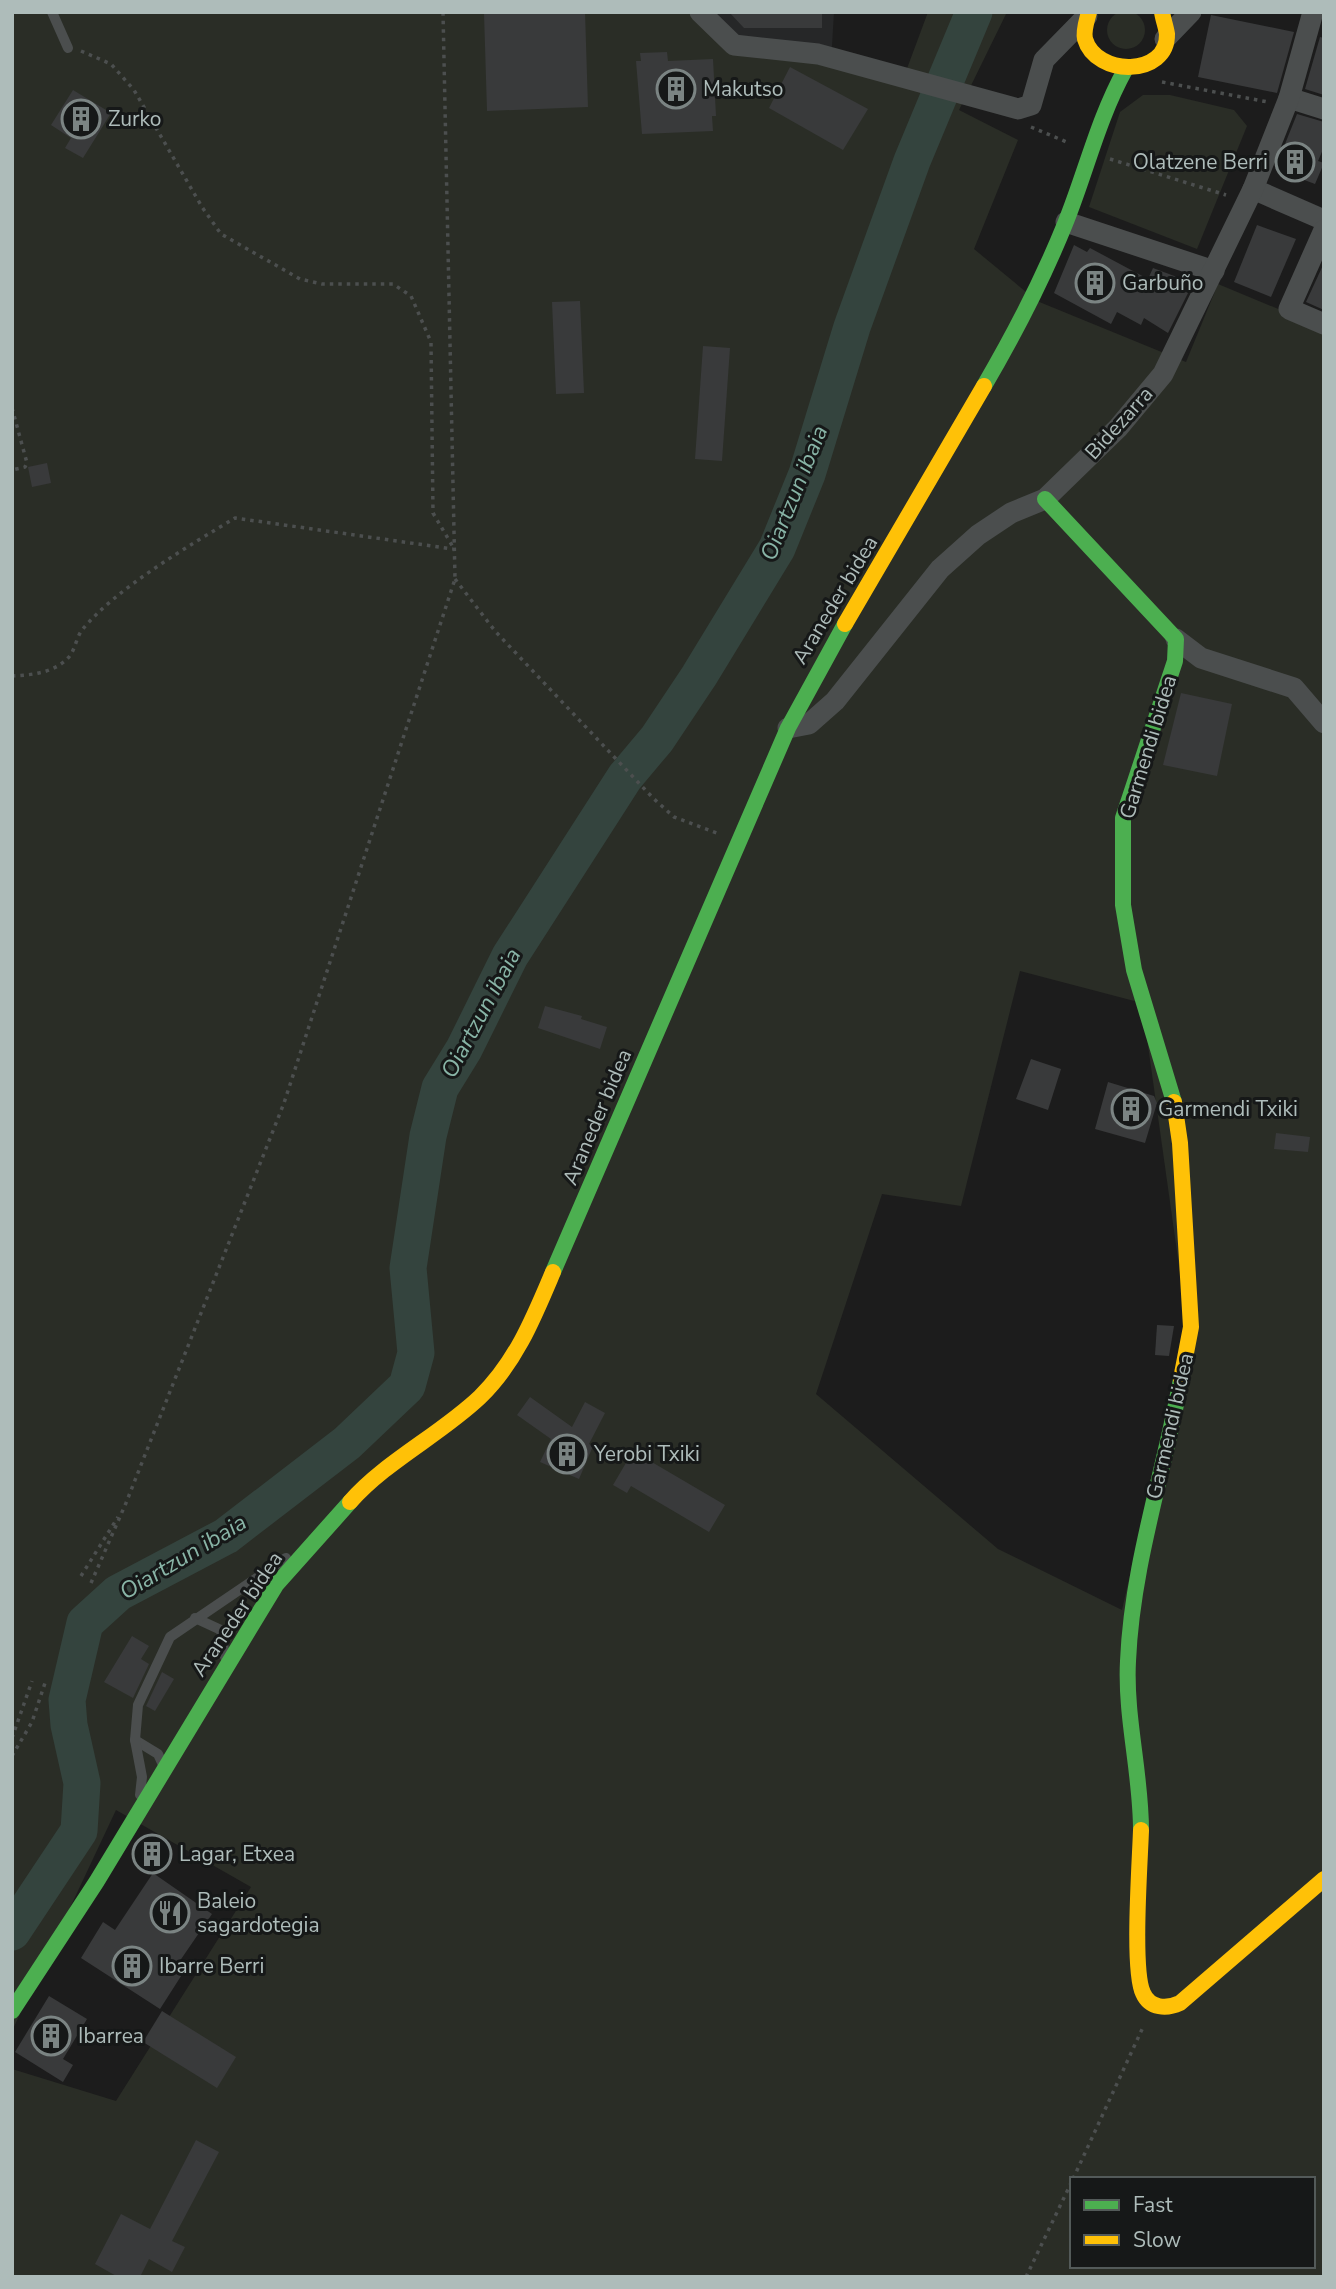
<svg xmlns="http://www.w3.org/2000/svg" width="1336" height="2289" viewBox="0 0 1336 2289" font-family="'Nunito Sans',sans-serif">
<rect width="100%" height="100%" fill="#1c1c1c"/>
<path fill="#262728" d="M691 12H834L831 63 729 47Z"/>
<g fill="#2a2d26" fill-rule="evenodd">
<circle cx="1126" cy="30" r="19"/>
<path d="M12 12H691L729 47 831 63 902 82 928 12H1007L959 110 1018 140 974 249 1037 301 1186 362 1218 284 1324 328V2277H12V2069L116 2101 251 1887 116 1810 12 2031ZM1020 971 1142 1003 1187 1323 1122 1610 998 1549 816 1394 882 1194 961 1206ZM1072 2179H1313V2266H1072Z"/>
<path d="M1143 95H1170L1234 110 1247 126 1197 249 1089 207 1120 112Z"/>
</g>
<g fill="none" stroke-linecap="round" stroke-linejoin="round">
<path stroke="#34443e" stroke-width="37" d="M12 1932 79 1831 82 1783 69 1725 67 1700 85 1623 118 1593 226 1536 347 1443 407 1386 416 1353 408 1268 428 1136 440 1088 464 1049 510 956 625 777 657 739 699 676 777 548 807 474 852 327 912 161 974 12"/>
</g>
<g fill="#393a3b">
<path d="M585 12 588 107 487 111 484 13Z"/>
<path d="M729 12H822V28H744Z"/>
<path d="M1211 15 1294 32 1277 93 1198 77Z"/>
<path d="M1320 37 1324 38V95L1305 89Z"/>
<path d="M667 52 668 61 713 59 716 116H712L713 131 642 134 636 61H641L640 53Z"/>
<path d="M790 67 868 109 843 150 769 108Z"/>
<path d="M73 90 111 113 83 158 65 148 71 138 51 125Z"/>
<path d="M1297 114 1324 122V147L1318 161 1324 163 1315 184 1275 169Z"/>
<path d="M1257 225 1296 239 1271 297 1234 282Z"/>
<path d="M1074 245 1087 252 1090 248 1148 279 1153 268 1185 280 1188 293 1168 333 1144 318 1141 325 1117 312 1111 324 1054 293Z"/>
<path d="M1324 263V310L1306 302Z"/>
<path d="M580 301 584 393 556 394 552 302Z"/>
<path d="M703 346 730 348 722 461 695 459Z"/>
<path d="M47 463 51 483 32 487 28 467Z"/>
<path d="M1181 693 1232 704 1217 776 1163 765Z"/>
<path d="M545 1006 582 1016 581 1019 607 1027 600 1049 538 1028Z"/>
<path d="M1031 1059 1061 1069 1048 1110 1016 1099Z"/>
<path d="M1108 1082 1154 1096 1157 1103 1145 1143 1095 1129Z"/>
<path d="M1276 1133 1310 1137 1308 1152 1274 1149Z"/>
<path d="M1157 1325 1174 1326 1169 1356 1155 1355Z"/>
<path d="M530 1397 572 1427 585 1402 605 1413 589 1444 593 1446 579 1479 540 1462 551 1439 517 1415Z"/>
<path d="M633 1451 725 1505 709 1532 631 1486 627 1493 613 1485Z"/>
<path d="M132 1636 149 1646 141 1659 149 1664 133 1698 104 1682Z"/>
<path d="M162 1672 174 1679 155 1711 146 1706Z"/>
<path d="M145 1838 168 1854 158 1870 135 1854Z"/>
<path d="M153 1873 212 1914 175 1968 183 1973 160 2009 81 1958 103 1922 115 1930Z"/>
<path d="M49 1996 87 2019 63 2059 73 2065 63 2082 15 2052Z"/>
<path d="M162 2011 236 2057 217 2088 143 2042Z"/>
<path d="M196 2140 219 2152 172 2241 185 2247 172 2272 149 2259 140 2277H118L95 2264 121 2214 150 2229Z"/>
</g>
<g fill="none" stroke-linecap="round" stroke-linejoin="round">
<g stroke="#4c4f4f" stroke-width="3.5" stroke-dasharray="3.5 5" stroke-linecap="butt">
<path d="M81 51 111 64 134 90 202 207 221 234 300 279 322 284H393L411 296 431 342 433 513 453 547"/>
<path d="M1162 82 1268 102"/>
<path d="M1031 127 1069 143"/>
<path d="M1110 159 1226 195"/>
<path d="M12 408 27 463 25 467 12 470"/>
<path d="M455 579 495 631 653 798 674 817 719 834"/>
<path d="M12 676C31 675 54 673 68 658 75 651 76 638 82 630 115 589 190 545 235 518L453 549"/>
<path d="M81 1576 118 1517"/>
<path d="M91 1583 126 1503 284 1103 455 579 443 12"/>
<path d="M12 1738 32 1681"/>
<path d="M12 1756 32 1722 46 1680"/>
<path d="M1073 2179 1144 2025"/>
<path d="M1026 2277 1072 2181"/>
</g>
<g stroke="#4b4e4e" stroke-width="10">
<path d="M52 12 68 48"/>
<path d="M195 1618 221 1630 225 1657"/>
<path d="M135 1740 158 1754 163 1765"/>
<path d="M140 1795 142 1777 135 1740 138 1705 170 1637 286 1558"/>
</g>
<g stroke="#4b4e4e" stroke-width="21">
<path d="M700 12 734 45 818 54 1018 109 1031 105 1044 60 1087 16"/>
<path d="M1165 39 1191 12"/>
<path d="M1289 98 1324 109"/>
<path d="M1253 189 1324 220"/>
<path d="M1066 222 1214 271"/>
<path d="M1324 230 1289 309 1324 324"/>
<path d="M1176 639 1201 658 1294 688 1324 723"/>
<path d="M788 728 809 724 835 701 940 569 978 535 1011 513 1045 499 1118 428 1163 374 1253 189 1289 98 1313 12"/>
</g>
<g stroke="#4caf50" stroke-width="16">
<path d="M984 386C1015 333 1042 281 1065 224 1086 172 1098 119 1125 70"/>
<path d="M1045 499 1176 639 1175 661 1123 818V905L1134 970 1174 1102"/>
<path d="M553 1272 788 728 845 624"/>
<path d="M1141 1830C1141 1773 1125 1717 1128 1661 1132 1565 1164 1473 1181 1379"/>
<path d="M12 2011 97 1881 276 1585 350 1502"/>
</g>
<g stroke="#ffc107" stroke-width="16">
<path d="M1089 12C1087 20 1083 31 1085 39 1096 77 1168 77 1167 34 1166 27 1163 19 1162 12"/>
<path d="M845 624 984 386"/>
<path d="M1174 1102 1180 1143 1191 1327 1181 1379"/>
<path d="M350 1502C386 1461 440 1435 480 1397 516 1362 534 1317 553 1272"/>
<path d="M1141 1830C1140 1862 1132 1970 1143 1993 1150 2009 1167 2009 1180 2003L1324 1879"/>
</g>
</g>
<defs>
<symbol id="building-ring" viewBox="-11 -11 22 22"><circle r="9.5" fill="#161818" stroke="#7b8483" stroke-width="1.5"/><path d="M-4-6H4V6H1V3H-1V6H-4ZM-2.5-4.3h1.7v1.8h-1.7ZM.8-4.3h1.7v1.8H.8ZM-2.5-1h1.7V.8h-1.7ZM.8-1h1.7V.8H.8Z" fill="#7b8483"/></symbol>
<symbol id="restaurant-ring" viewBox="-11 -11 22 22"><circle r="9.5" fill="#161818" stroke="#7b8483" stroke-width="1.5"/><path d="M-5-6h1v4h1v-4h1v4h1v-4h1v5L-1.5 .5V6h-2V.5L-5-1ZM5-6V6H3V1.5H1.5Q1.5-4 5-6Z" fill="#7b8483"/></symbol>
</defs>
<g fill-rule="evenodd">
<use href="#building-ring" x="654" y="67" width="44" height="44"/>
<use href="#building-ring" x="59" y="97" width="44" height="44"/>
<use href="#building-ring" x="1273" y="140" width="44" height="44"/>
<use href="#building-ring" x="1073" y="261" width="44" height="44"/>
<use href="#building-ring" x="1109" y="1087" width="44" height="44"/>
<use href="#building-ring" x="545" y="1432" width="44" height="44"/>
<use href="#building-ring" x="130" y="1832" width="44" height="44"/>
<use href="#restaurant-ring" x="148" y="1891" width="44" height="44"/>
<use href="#building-ring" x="110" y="1944" width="44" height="44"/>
<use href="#building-ring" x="29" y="2014" width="44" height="44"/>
</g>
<g text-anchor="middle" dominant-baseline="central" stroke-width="6" stroke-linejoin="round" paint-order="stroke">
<g font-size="21" fill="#aebcba" stroke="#161818" text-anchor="start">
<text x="703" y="89">Makutso</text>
<text x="108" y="119">Zurko</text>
<text x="1268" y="162" text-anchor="end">Olatzene Berri</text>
<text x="1122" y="283">Garbuño</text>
<text x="1158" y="1109">Garmendi Txiki</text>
<text x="594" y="1454">Yerobi Txiki</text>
<text x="179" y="1854">Lagar, Etxea</text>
<text x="197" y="1901">Baleio<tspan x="197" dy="24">sagardotegia</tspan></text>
<text x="159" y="1966">Ibarre Berri</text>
<text x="78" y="2036">Ibarrea</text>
</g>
<g font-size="21" fill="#aebcba" stroke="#161818">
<text transform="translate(1119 423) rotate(-48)">Bidezarra</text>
<text transform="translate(835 600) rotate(-59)">Araneder bidea</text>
<text transform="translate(1148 747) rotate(-73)">Garmendi bidea</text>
<text transform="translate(597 1117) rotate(-67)">Araneder bidea</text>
<text transform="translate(1170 1426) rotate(-77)">Garmendi bidea</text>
<text transform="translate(237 1614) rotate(-56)">Araneder bidea</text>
</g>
<g font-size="23" font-style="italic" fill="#88b4a6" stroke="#161818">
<text transform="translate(794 493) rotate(-68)">Oiartzun ibaia</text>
<text transform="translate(481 1013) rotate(-62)">Oiartzun ibaia</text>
<text transform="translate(183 1557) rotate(-31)">Oiartzun ibaia</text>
</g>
</g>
<rect width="1336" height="2289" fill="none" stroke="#aebcba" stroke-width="28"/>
<rect x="1070" y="2177" width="245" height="91" fill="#161818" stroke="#535a59" stroke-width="2"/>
<rect x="1084" y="2200" width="35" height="10" fill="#4caf50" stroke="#535a59" stroke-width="2"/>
<text x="1133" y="2212" font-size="21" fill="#aebcba">Fast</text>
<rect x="1084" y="2235" width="35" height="10" fill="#ffc107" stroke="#535a59" stroke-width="2"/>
<text x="1133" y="2247" font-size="21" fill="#aebcba">Slow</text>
</svg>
